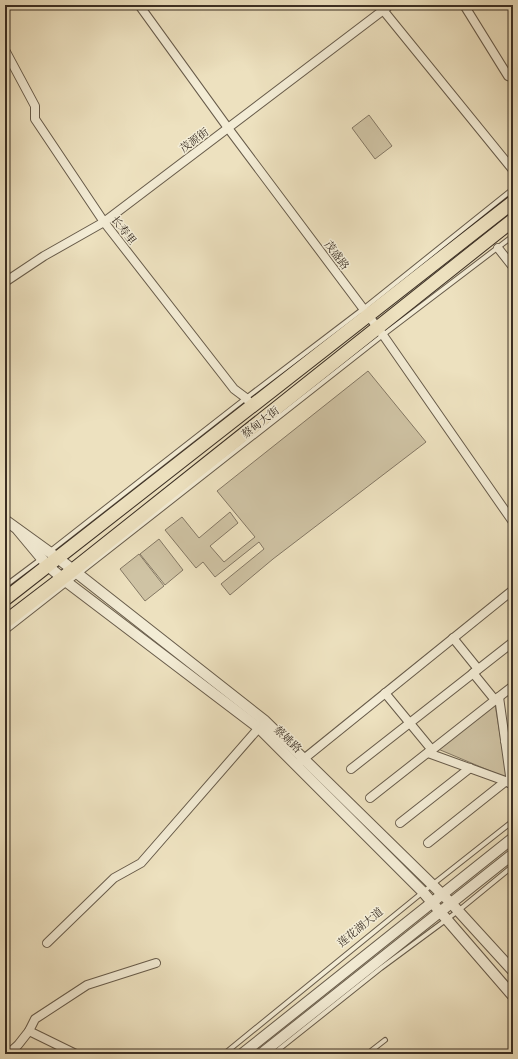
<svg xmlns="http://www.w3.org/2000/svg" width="518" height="1059" viewBox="0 0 518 1059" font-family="'Libre Caslon Text','Noto Serif SC',serif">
<rect width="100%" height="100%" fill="#ede1bf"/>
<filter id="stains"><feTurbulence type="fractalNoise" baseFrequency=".005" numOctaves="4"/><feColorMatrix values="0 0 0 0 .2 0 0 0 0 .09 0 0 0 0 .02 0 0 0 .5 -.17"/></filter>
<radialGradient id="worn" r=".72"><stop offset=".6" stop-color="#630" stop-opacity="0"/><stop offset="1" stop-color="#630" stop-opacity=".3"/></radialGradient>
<g fill="#cfc3a4" stroke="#847864">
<path d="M369 115 392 146 375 159 352 128Z"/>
<path d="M368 371 426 442 273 559 230 595 221 584 264 549 259 542 215 577 203 562 196 568 165 530 182 517 199 538 230 512 238 523 210 546 224 562 255 537 217 491Z"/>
<path d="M159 539 183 570 165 585 140 554Z"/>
<path d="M139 554 164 586 145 601 120 569Z"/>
<path d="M495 704 507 778 438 749Z"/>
</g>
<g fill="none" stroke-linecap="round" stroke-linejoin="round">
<defs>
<g id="service">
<path d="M49 552 246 398 363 309 513 189"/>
<path d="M5 586 41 559"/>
<path d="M5 632 383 335 513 236"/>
<path d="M224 1054 423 892 513 821"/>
<path d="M273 1054 381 968 458 911 513 866"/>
<path d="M367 1054 385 1040"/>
</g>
<g id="minor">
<path d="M139 5 228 128 383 335 513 522"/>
<path d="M464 5 508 76 513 78"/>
<path d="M383 10 513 170"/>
<path d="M5 50 35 106V119L104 222 234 389 246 398 252 406"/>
<path d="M498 248 513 267"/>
<path d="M5 282 44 256 104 222 390 5"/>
<path d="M453 638 478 669 473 673 495 700"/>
<path d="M385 693 432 750"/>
<path d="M495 700 513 686"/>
<path d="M505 741 513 734"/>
<path d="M300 762 513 590"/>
<path d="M351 769 513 642"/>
<path d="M511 783 428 753 499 697 511 783 513 786"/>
<path d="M370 798 431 750"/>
<path d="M400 823 470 768"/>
<path d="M428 843 506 781 509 783"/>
<path d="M47 943 114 878 141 863 263 723"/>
<path d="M29 1031 76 1054"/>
<path d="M8 1054 18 1045 29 1031 35 1019 87 985 156 963"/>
</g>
<g id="tertiary">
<path d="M5 520 59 559 265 721 451 903 513 971"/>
<path d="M18 530 48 566 68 583 259 728 423 892 513 996"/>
<path d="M242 1054 513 838"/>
<path d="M261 1054 513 854"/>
</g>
<g id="primary">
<path d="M5 599 513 202"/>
<path d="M5 622 73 570 513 220"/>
</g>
</defs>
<use href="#service" stroke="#675b4a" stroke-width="6"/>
<use href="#minor" stroke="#675b4a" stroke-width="10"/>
<use href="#tertiary" stroke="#675b4a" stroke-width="12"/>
<use href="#primary" stroke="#3a2e23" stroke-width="15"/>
<use href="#service" stroke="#f3ecd5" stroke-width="4"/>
<use href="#minor" stroke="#f3ecd5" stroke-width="8"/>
<use href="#tertiary" stroke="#f3ecd5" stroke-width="10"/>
<use href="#primary" stroke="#ede1bf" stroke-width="13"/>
</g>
<g text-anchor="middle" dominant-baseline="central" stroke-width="3" stroke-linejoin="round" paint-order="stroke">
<g font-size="11" fill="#3a2e23" stroke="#f3ecd5">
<text transform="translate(194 140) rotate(-37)">茂源街</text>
<text transform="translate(124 230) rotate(52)">长寿里</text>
<text transform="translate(337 255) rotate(53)">茂盛路</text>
<text transform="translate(260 422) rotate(-38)">蔡甸大街</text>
<text transform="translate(288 739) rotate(44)">蔡姚路</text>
<text transform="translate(360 927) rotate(-39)">莲花湖大道</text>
</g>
</g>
<rect width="518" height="1059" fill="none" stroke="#ede1bf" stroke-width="20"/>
<rect x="6" y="6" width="506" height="1047" fill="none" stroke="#3a2e23" stroke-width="2"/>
<rect x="10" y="10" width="498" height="1039" fill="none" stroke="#3a2e23"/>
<rect width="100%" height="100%" filter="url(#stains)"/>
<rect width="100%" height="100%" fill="url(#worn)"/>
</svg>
